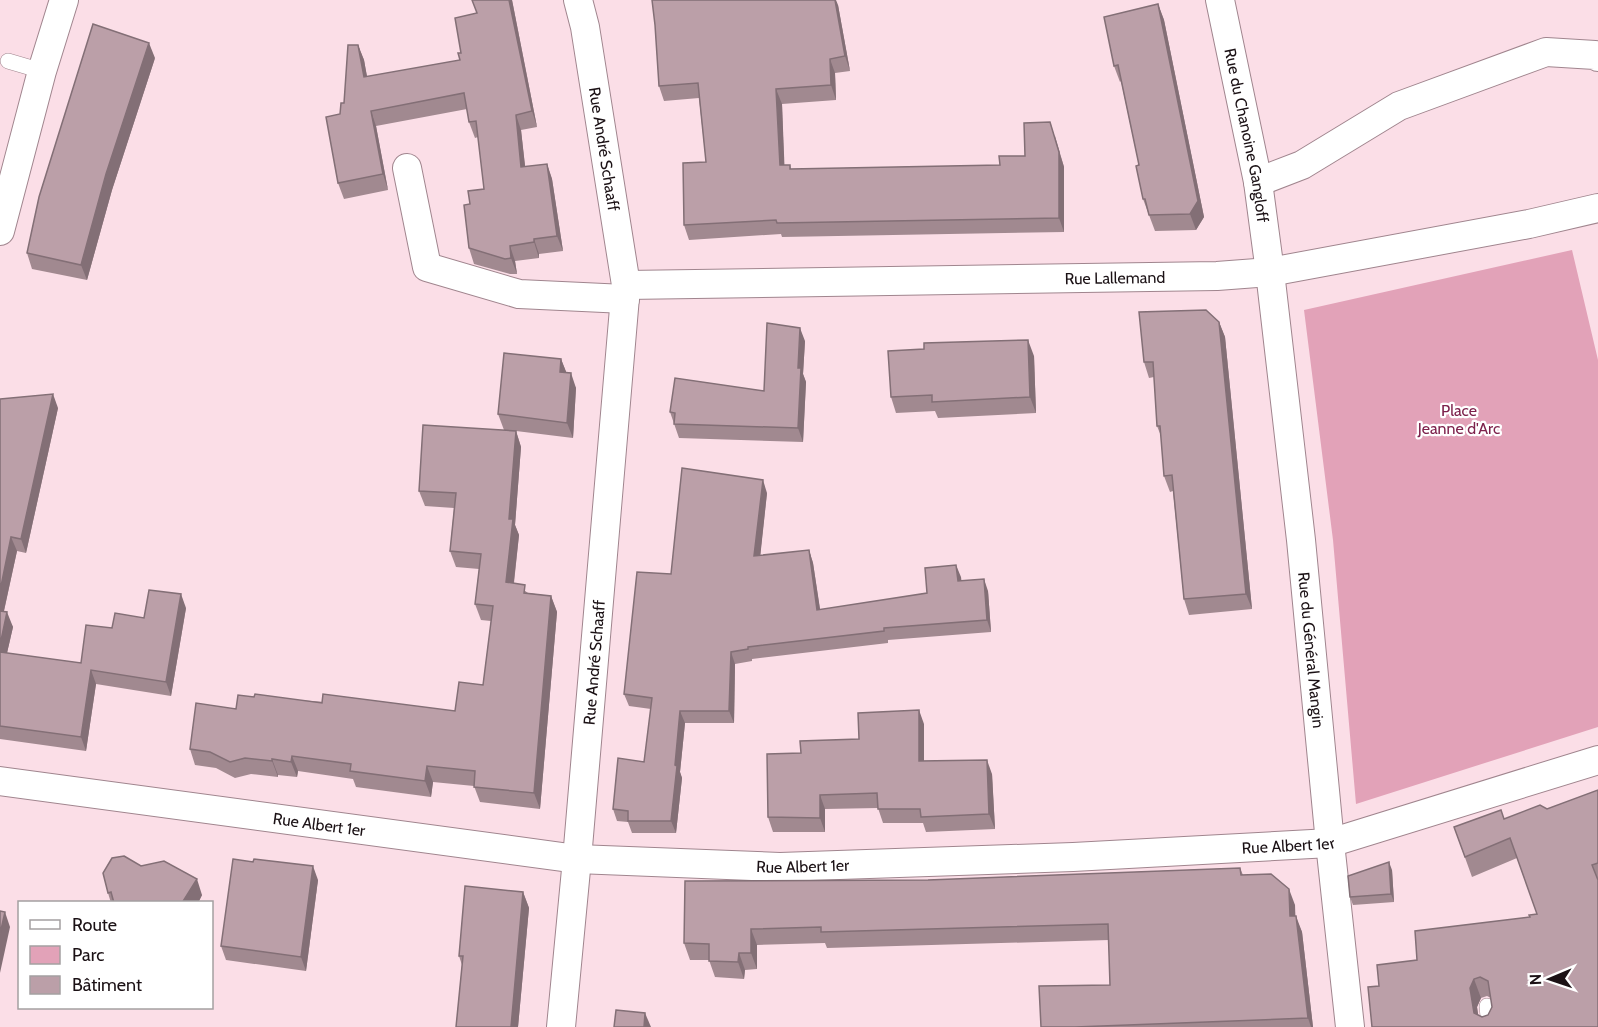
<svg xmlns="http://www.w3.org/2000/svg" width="1598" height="1027" viewBox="0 0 1598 1027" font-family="Cabin,sans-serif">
<rect width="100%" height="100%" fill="#fbdee7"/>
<path fill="#e2a2b8" d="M1572 250 1598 360V727L1356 804 1333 540 1304 310Z"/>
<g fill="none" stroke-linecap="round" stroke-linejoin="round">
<defs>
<g id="lane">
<path d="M8 61 42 71"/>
<path d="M1487 1006 1489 1027"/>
</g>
<g id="street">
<path id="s1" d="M1220 0 1258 182 1270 272 1301 540 1330 843 1350 1027"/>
<path d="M407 168 427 267 519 294 625 299"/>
<path d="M1258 182 1302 165 1399 106 1546 52 1595 55 1598 57"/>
<path d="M0 231 42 71 64 0"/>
<path id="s2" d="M626 285 1217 276 1270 272 1529 224 1598 208"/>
<path id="s3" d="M0 781 577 859 780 867 1073 857 1330 843 1598 760"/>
<path id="s4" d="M561 1027 577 859 626 285 585 27 578 0"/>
</g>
</defs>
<use href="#lane" stroke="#a0858e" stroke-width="16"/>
<use href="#street" stroke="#a0858e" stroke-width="30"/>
<use href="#lane" stroke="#fff" stroke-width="15"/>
<use href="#street" stroke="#fff" stroke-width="28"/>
</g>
<g fill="#a18990" fill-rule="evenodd">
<path d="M512 0 537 127 521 130 525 167 547 164 552 179 563 251 539 254V258L515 261 517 274H510L474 264 469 248 470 204 484 189 478 137 475 138 469 122 467 109 376 126 388 190 344 199 338 183 340 114 344 103 358 45 364 60 367 77 460 60 461 53 477 13Z"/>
<path d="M1158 4 1164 20 1204 217 1196 230 1155 231 1143 199 1139 165 1121 81 1120 82 1114 66Z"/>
<path d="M838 5 850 71 835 73 836 100 782 104 784 165H790L791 169 1000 165 1025 156 1055 136 1064 167V232L782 237 781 234 689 240 684 225 706 162 699 98 664 101 659 86 655 25Z"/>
<path d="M155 58 112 190 87 280 32 269 27 253Z"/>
<path d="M1219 322 1225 337 1252 609 1189 615 1184 599 1173 491 1170 492 1164 476 1161 436 1157 426 1154 377 1149 378 1144 362Z"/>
<path d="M805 341 803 374 806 382 803 442 679 438 670 412 764 391Z"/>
<path d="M1034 356 1036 413 938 418 935 411 896 413 891 397Z"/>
<path d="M561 359 566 372 576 388 573 438 516 431 521 447 515 525 519 535 514 583 528 593 551 596 557 612 540 809 480 802 474 786 433 782 431 797 356 787 353 779 298 771 297 777 278 775V777L251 774 235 778 216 768 195 765 190 749 236 709 254 697 455 711 483 685 491 621 481 620 475 604 479 569 456 567 450 551 454 508 425 506 419 491 504 430 498 414Z"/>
<path d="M0 399 58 408 26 553 17 551 4 611 13 627 7 653 81 663 112 628 144 618 186 608 171 696 96 684 86 751 0 739Z"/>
<path d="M767 493 760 556 809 550 813 563 820 610 927 593 961 577V581L988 591 991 632 888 640V643L752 659V661L735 664 734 723H685L680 772 682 778 676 833H632L628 822 617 821 613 809 644 762 651 709 629 706 624 694 671 574Z"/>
<path d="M924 724V761L992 774 995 829 926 832 923 823H883L878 808 825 809V832H773L768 817 801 753Z"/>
<path d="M1598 790V1027H1372L1379 986 1417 960 1537 914 1517 858 1472 877 1454 827 1504 819 1547 809ZM1487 996 1491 998 1492 1007 1488 1015 1482 1017 1478 1015 1477 1007 1481 998Z"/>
<path d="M253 862 318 880 306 971 226 960 221 946Z"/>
<path d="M141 866 202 895 198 903H111L108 893Z"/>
<path d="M1240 868 1243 875 1295 905V916L1302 932 1313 1027H1041L1110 985 1109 940 827 948 825 943 757 945V969L745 970 744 979 715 977 709 960H690L684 943 928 880Z"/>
<path d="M1392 870 1394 902 1353 905 1350 897Z"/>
<path d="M523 892 529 908 518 1027H456L462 965 459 956Z"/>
</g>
<g fill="#836f76">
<path d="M509 0H512L537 127 532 111Z"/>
<path d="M835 0H836L838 5 850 71 845 56Z"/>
<path d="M1158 4 1164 20 1204 217 1196 230 1190 214Z"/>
<path d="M149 43 155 58 112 190 87 280 81 265 106 174Z"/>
<path d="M358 45 364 60 370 93 364 77Z"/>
<path d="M830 59 835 73 836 100 831 85Z"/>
<path d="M776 89 782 104 785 179 780 165Z"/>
<path d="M371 111 376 126 388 190 383 174Z"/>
<path d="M516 115 521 130 527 183 521 167Z"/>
<path d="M1050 122 1064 167V232L1059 218Z"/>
<path d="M547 164 552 179 563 251 557 236Z"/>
<path d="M534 239 539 254V258L534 242Z"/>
<path d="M510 246 515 261 517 274 511 258Z"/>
<path d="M1219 322 1225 337 1252 609 1246 594Z"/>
<path d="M800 328 805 341 803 374 806 382 803 442 798 428V368Z"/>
<path d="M1028 340 1034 356 1036 413 1030 397Z"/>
<path d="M561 359 567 374 560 372Z"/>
<path d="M571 373 576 388 573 438 567 423Z"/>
<path d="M53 394 58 408 26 553 21 539Z"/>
<path d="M516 431 521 447 515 525 519 535 512 598 506 582 509 519Z"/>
<path d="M763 480 767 493 759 568 754 556Z"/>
<path d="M11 537 17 551 1 624 0 621V591Z"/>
<path d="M809 550 813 563 822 622 817 610Z"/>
<path d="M956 565 961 577 963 593 958 581Z"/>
<path d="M984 579 988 591 991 632 987 620Z"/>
<path d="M181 594 186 608 171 696 166 682Z"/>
<path d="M551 596 557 612 540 809 534 793Z"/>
<path d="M7 612 13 627 4 666 0 656V645Z"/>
<path d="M731 652 735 664 734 723 729 711Z"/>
<path d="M91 670 96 684 86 751 81 737Z"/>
<path d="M919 710 924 724V776L919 761Z"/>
<path d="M680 711 685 723 680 772 682 778 676 833 671 821 675 765Z"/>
<path d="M292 756 298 771 297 777 291 762Z"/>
<path d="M272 759 278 775V777L272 761Z"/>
<path d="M987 760 992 774 995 829 989 814Z"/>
<path d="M427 766 433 782 431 797 425 781Z"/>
<path d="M820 795 825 809V832L820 818Z"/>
<path d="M1389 862 1392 870 1394 902 1391 894Z"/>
<path d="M313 866 318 880 306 971 301 957Z"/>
<path d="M197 879 202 895 198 903H182Z"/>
<path d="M1289 889 1295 905 1296 933 1290 916Z"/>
<path d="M523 892 529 908 518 1027H511Z"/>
<path d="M5 912 10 927 0 973V934Z"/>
<path d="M1296 916 1302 932 1313 1027H1311L1308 1018Z"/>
<path d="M751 929 757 945V969L751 953Z"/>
<path d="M739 953 745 970 744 979 738 962Z"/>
<path d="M1474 979 1481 998 1477 1007 1480 1027 1474 1013 1470 988Z"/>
<path d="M645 1013 651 1027H644Z"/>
</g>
<g fill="#bb9fa8" stroke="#836f76" stroke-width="1.5" fill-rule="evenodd">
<path d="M472 0H509L532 111 516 115 521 167 547 164 557 236 534 239V242L510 246 511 258 505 259 469 248 464 205 470 204 468 191 484 189 476 121 469 122 464 93 371 111 383 174 338 183 326 117 340 114 341 103H344L348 45H358L364 77 460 60 458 53H461L455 18 477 13Z"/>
<path d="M652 0H835L845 56 830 59 831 85 776 89 780 165H790V169L1000 165 999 156H1025L1024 123 1050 122 1059 152V218L777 223 776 220 684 225 683 163 706 162 698 83 659 86 655 25Z"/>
<path d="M1158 4 1198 201 1190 214 1149 215 1145 199H1143L1136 166 1139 165 1118 65 1114 66 1104 17Z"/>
<path d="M93 24 149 43 106 174 81 265 27 253 39 197Z"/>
<path d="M1206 310 1219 322 1246 594 1184 599 1172 475 1164 476 1160 426H1157L1153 362H1144L1139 312Z"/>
<path d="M767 323 800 328 798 368H801L798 428 674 424 675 413 670 412 675 378 764 391Z"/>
<path d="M1028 340 1030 397 932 402V395L891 397 888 351 924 349V343Z"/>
<path d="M504 353 561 359 560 372 571 373 567 423 498 414Z"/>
<path d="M53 394 21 539 11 537 0 591V399Z"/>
<path d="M423 425 516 431 509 519H513L506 582 525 585 524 593 551 596 534 793 474 787 475 771 427 766 425 781 350 771 351 764 292 756 291 762 272 759V761L245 758 230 762 210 752 190 749 196 703 236 709 238 695 254 697 255 694 322 703 323 694 455 711 459 682 483 685 493 606 475 604 481 554 450 551 456 493 419 491Z"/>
<path d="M682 468 763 480 754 556 809 550 817 610 927 593 925 568 956 565 958 581 984 579 987 620 884 628V631L748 647V649L731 652 729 711H680L675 765 677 766 671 821H628V811L613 809 618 758 644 762 652 698 624 694 637 572 671 574Z"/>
<path d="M149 590 181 594 166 682 91 670 81 737 0 726V652L81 663 86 625 112 628 115 613 144 618Z"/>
<path d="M0 611 7 612 0 645Z"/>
<path d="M919 710V761L987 760 989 814 921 817 920 809H878L877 793 820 795V818L768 817 767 754 801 753 800 741 859 739 858 713Z"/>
<path d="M1598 790V863L1592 865 1598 880V1027H1372L1368 987 1379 986 1377 965 1417 960 1415 931 1530 917 1529 915 1537 914 1510 838 1465 857 1454 827 1501 810 1504 819 1540 805 1547 809ZM1480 977 1488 981 1492 1007 1488 1015 1482 1017 1474 1013 1470 988 1474 979Z"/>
<path d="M124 856 141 866 164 861 197 879 182 903H114L111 892 108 893 103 873 112 858Z"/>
<path d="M233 859 253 862 254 859 313 866 301 957 221 946Z"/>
<path d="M1389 862 1391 894 1350 897 1348 876Z"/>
<path d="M1240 868 1241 875 1271 874 1289 889 1290 916H1296L1308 1018 1075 1027H1041L1039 986 1110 985 1108 924 821 932V927L751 929V953H739L738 962 709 961V944L684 943 685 881 928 880Z"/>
<path d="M465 886 523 892 511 1027H456L463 956H459Z"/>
<path d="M0 911 5 912 0 934Z"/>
<path d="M616 1010 645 1013 644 1027H614Z"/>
</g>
<g text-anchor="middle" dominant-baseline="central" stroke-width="4.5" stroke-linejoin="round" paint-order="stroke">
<g font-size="16" fill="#1b1115" stroke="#fff">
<text stroke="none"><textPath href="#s1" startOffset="138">Rue du Chanoine Gangloff</textPath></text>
<text transform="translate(604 149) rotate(81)">Rue André Schaaff</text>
<text stroke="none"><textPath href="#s2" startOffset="489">Rue Lallemand</textPath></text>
<text stroke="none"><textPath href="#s1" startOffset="657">Rue du Général Mangin</textPath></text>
<text stroke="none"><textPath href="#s4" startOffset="366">Rue André Schaaff</textPath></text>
<text stroke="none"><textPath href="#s3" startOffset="322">Rue Albert 1er</textPath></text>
<text stroke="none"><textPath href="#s3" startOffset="1294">Rue Albert 1er</textPath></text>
<text stroke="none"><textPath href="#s3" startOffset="808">Rue Albert 1er</textPath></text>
</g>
<g font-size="16" fill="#7d224c" stroke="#fff">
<text x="1459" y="410">Place<tspan x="1459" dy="18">Jeanne d'Arc</tspan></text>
</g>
</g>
<rect x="18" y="901" width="195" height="108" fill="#ffffff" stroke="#a4a0a1" stroke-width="1.5"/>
<rect x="30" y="920" width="30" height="9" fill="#ffffff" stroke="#a4a0a1" stroke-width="1.5"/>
<text x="72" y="931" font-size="18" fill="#1b1115">Route</text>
<rect x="30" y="946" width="30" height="18" fill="#e2a2b8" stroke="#a4a0a1" stroke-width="1.5"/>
<text x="72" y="961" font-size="18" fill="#1b1115">Parc</text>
<rect x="30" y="976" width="30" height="18" fill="#bb9fa8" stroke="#a4a0a1" stroke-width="1.5"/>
<text x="72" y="991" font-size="18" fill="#1b1115">Bâtiment</text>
<g transform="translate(1550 979) rotate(268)" stroke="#ffffff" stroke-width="4.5" paint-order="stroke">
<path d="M0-4.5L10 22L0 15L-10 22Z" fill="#1b1115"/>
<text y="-9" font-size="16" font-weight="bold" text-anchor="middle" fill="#1b1115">N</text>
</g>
</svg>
